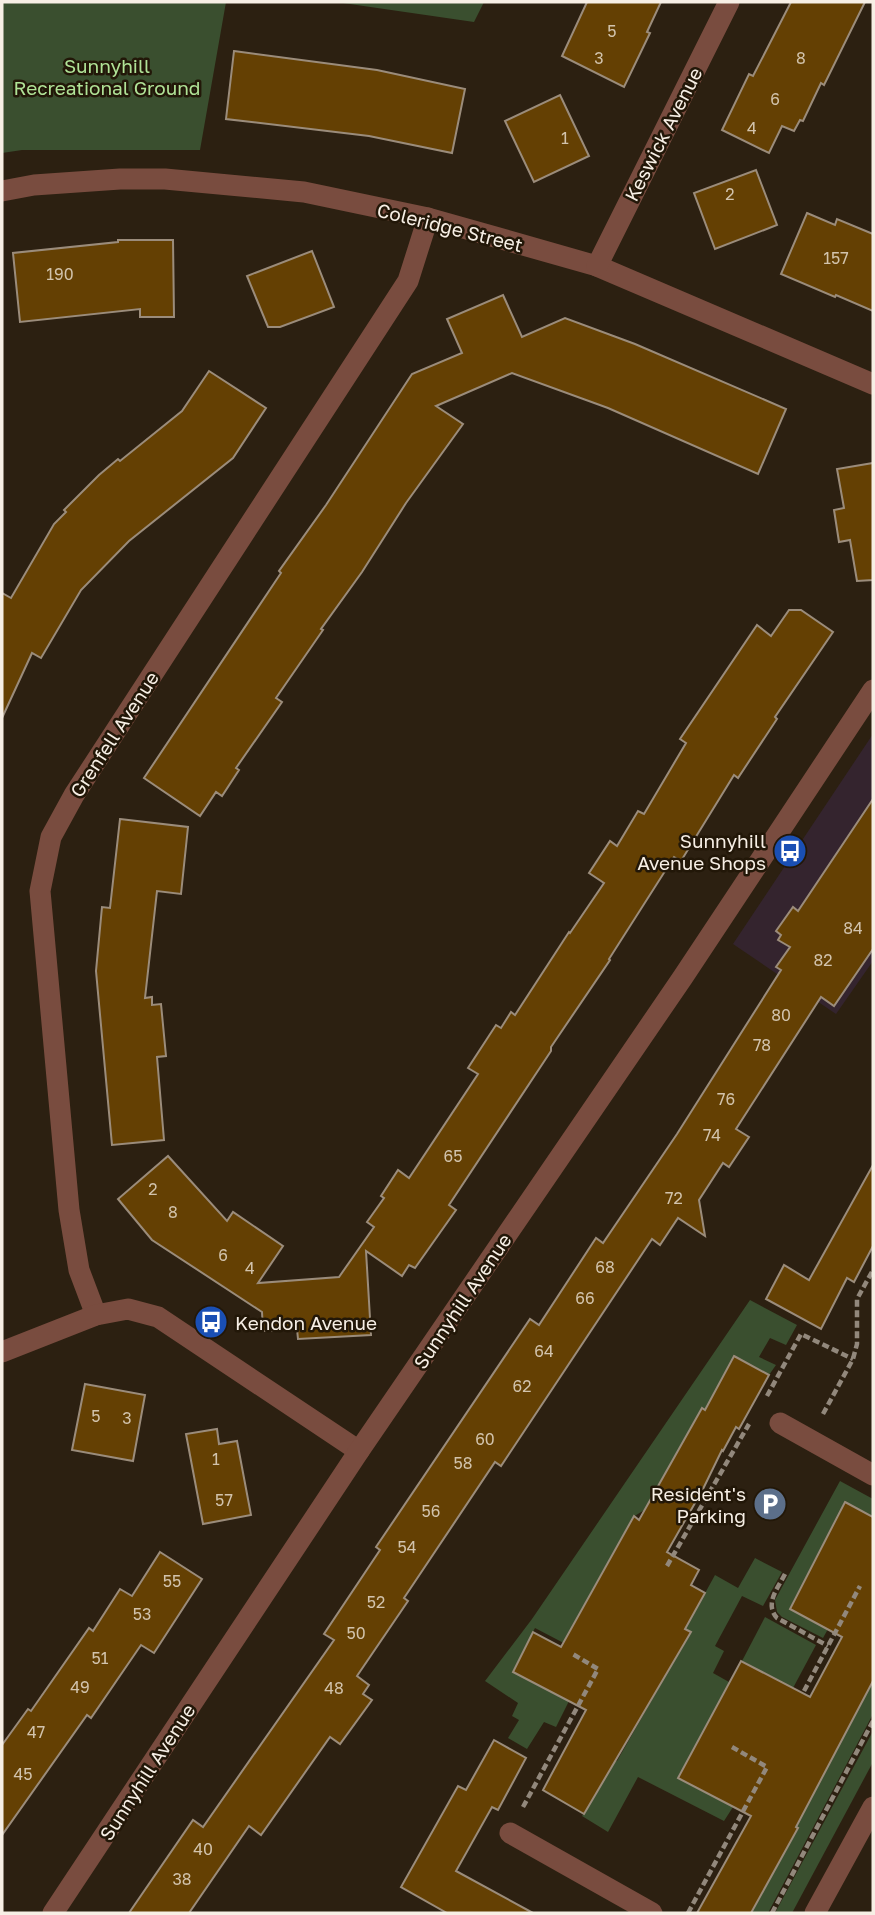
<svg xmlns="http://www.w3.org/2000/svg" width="875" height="1915" viewBox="0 0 875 1915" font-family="'Golos Text',sans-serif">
<rect width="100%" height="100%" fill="#2c2011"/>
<path fill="#34242e" d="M873 734V961L836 1014 733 944Z"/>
<g fill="#3a4f2f">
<path d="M2 2H226L200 150H22L2 153Z"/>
<path d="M336 2H484L474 22Z"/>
<path d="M750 1300 797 1325 786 1345 770 1338 759 1357 776 1365 769 1375 733 1357 705 1410 646 1509 633 1517 574 1623 600 1662 535 1628 513 1671 569 1701 556 1727 544 1722 527 1749 508 1738 519 1720 512 1716 518 1703 485 1681 532 1619Z"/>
<path d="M840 1481 873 1499V1517L844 1503 790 1608 828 1629 823 1638 782 1617 777 1612 775 1600Z"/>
<path d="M755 1558 782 1572 763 1606 742 1596 715 1646 724 1651 713 1673 729 1682 723 1695 719 1756 696 1744 678 1777 733 1807 724 1821 638 1777 608 1832 582 1816 615 1761H617L674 1661 682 1635 715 1575 738 1588Z"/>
<path d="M765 1617 816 1645 793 1688 742 1661Z"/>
<path d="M873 1681V1714L768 1913H751L798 1829 796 1827Z"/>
<path d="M873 1731V1762L792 1913H775Z"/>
</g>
<g fill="#644003" stroke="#9b8c7b" stroke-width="2">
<path d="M587 2H661L647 32 650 33 624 87 562 56Z"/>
<path d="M791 2H865L824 85 821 83 803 121 800 120 794 131 782 126 769 153 722 130 749 74 753 76Z"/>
<path d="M234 51 377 70 465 89 452 153 369 136 226 119Z"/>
<path d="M560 95 589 156 534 182 505 121Z"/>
<path d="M756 170 777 225 715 249 694 193Z"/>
<path d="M807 213 835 225 837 219 873 234V311L836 295 835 297 781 274Z"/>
<path d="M118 240H173L174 317H140V309L20 322 13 253 118 242Z"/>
<path d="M312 251 334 307 280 327H268L247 276Z"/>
<path d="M503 295 522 337 565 318 635 344 786 409 758 474 608 408 512 373 436 406 463 424 406 503 362 572 321 629 323 630 276 698 282 702 236 768 239 770 222 796 216 792 200 816 144 778 281 573 279 571 326 505 412 374 462 353 447 319Z"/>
<path d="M209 371 266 408 233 458 129 541 81 590 41 658 32 653 2 718V593L11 598 54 524 66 512 64 510 99 475 118 459 120 461 182 411Z"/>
<path d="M873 463V580L857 581 850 540 839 542 834 510 844 508 837 469Z"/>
<path d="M789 610H801L833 632 775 717 777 719 738 778 734 775 681 861 674 857 609 959 610 960 551 1047V1051L449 1205 456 1210 415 1268 409 1265 402 1276 366 1251 371 1335 298 1339 297 1329 263 1331 262 1312 152 1240 118 1199 168 1156 227 1221 233 1212 283 1246 258 1283 339 1277 374 1227 367 1222 384 1198 381 1196 398 1170 409 1178 478 1074 468 1068 496 1025 501 1028 511 1012 515 1015 569 932 570 933 604 883 589 873 610 841 617 846 638 811 644 814 686 743 680 739 757 625 771 636Z"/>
<path d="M873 799V949L834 1006 821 997 736 1129 749 1137 729 1167 723 1163 699 1200 705 1236 678 1218 660 1245 652 1239 501 1466 495 1462 404 1598 408 1601 357 1676 369 1685 363 1694 372 1700 340 1744 330 1737 261 1835 249 1826 189 1913H129L193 1820 203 1827 334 1640 324 1634 380 1550 376 1547 530 1319 539 1325 596 1238 603 1243 677 1134 781 970 776 967 790 947 778 940 781 935 776 931 793 907 798 911Z"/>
<path d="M120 819 188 827 181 894 157 891 145 998 152 997V1005L161 1004 166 1056 157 1057 164 1140 112 1145 96 971 102 907 110 908Z"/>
<path d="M873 1165V1246L854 1282 847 1278 821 1329 766 1299 784 1265 809 1280Z"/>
<path d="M734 1356 769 1375 739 1429 736 1427 723 1451 722 1450 703 1489 667 1552 699 1570 691 1585 705 1593 685 1629 691 1632 584 1814 543 1790 586 1710 513 1672 533 1632 561 1647 634 1516 639 1520 702 1408 705 1410Z"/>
<path d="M85 1384 145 1395 133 1461 72 1450Z"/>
<path d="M217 1429 219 1444 237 1441 251 1515 203 1524 186 1434Z"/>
<path d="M845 1502 873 1517V1681L796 1827 798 1828 751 1913H697L751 1816 678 1778 741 1661 810 1697 842 1637 790 1609Z"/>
<path d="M160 1552 202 1579 154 1653 141 1645 91 1718 87 1715 2 1835V1745L28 1709 31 1711 89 1628 93 1631 120 1589 132 1596Z"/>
<path d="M494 1740 526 1758 498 1810 492 1807 456 1871 533 1913H447L401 1887 458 1786 466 1790Z"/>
</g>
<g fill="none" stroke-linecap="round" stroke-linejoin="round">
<g stroke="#92887c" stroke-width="4.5" stroke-dasharray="7 3.5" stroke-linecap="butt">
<path d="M767 1396 801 1334 853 1359"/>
<path d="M823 1414 853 1359 857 1344V1299L873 1270"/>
<path d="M667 1566 749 1424"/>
<path d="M785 1574C778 1588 764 1604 777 1618L828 1646"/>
<path d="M804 1691 860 1586"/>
<path d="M523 1807 598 1669 571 1653"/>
<path d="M688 1913 767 1767 732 1747"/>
<path d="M772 1913 873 1721"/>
</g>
<g stroke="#794c3f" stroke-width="21">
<path d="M2 191 34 185 120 179H165L304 192 428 218 597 266 873 384"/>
<path d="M597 266 729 2"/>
<path d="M96 1315 79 1270 69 1210 40 891 51 837 74 795 408 281 428 218"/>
<path d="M2 1352 96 1315 128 1309 158 1317 359 1451"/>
<path d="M780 1423 873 1475"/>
<path d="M510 1833 652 1913"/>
<path d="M53 1913 359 1451 683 977 873 690"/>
<path d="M815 1913 873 1807"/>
</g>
</g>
<defs>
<symbol id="bus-disc" viewBox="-11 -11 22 22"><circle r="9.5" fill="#1a4fb4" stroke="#221708"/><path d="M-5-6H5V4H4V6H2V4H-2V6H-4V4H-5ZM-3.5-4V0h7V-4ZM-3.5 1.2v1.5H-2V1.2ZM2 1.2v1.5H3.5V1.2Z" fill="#fff"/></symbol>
<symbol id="parking-disc" viewBox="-11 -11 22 22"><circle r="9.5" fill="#5c6f8a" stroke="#221708"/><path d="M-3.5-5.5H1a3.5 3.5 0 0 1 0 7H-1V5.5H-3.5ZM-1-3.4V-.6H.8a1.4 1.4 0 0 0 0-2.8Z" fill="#fff"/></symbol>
</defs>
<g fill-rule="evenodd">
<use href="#bus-disc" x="771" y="832" width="38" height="38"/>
<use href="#bus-disc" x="192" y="1303" width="38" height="38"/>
<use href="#parking-disc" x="751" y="1485" width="38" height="38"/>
</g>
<g text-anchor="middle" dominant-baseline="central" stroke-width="5" stroke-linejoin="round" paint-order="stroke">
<g font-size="16" fill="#d2c3ac">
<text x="612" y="31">5</text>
<text x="599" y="58">3</text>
<text x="801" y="58">8</text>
<text x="775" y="99">6</text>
<text x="752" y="128">4</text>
<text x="565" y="138">1</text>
<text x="730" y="194">2</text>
<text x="836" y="258">157</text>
<text x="60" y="274">190</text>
<text x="853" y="928">84</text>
<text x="823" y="960">82</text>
<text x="781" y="1015">80</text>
<text x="762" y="1045">78</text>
<text x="726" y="1099">76</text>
<text x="712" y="1135">74</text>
<text x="453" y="1156">65</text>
<text x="153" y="1189">2</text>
<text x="674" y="1198">72</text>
<text x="173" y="1212">8</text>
<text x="223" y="1255">6</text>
<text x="605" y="1267">68</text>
<text x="250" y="1268">4</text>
<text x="585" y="1298">66</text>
<text x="544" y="1351">64</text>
<text x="522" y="1386">62</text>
<text x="96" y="1416">5</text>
<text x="127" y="1418">3</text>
<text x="485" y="1439">60</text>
<text x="216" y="1459">1</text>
<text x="463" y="1463">58</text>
<text x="224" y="1500">57</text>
<text x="431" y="1511">56</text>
<text x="407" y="1547">54</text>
<text x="172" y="1581">55</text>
<text x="376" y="1602">52</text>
<text x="142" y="1614">53</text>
<text x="356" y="1633">50</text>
<text x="100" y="1658">51</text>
<text x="80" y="1687">49</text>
<text x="334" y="1688">48</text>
<text x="36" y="1732">47</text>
<text x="23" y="1774">45</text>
<text x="203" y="1849">40</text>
<text x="182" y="1879">38</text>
</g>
<g font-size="19" fill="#b0e397" stroke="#221708">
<text x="107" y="65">Sunnyhill<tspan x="107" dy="22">Recreational Ground</tspan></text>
</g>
<g font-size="19" fill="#f7efe5" stroke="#221708">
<text transform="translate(663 134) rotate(-63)">Keswick Avenue</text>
<text transform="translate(450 227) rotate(14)">Coleridge Street</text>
<text transform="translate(114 734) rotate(-57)">Grenfell Avenue</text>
<text transform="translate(462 1301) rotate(-56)">Sunnyhill Avenue</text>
<text transform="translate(147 1772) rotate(-57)">Sunnyhill Avenue</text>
</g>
<g font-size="19" fill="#f7efe5" stroke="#221708" text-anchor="end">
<text x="766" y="840">Sunnyhill<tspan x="766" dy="22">Avenue Shops</tspan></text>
<text x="235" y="1322" text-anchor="start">Kendon Avenue</text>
<text x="746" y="1493">Resident's<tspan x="746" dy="22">Parking</tspan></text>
</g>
</g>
<rect width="875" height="1915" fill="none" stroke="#f7efe5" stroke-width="7"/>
</svg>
